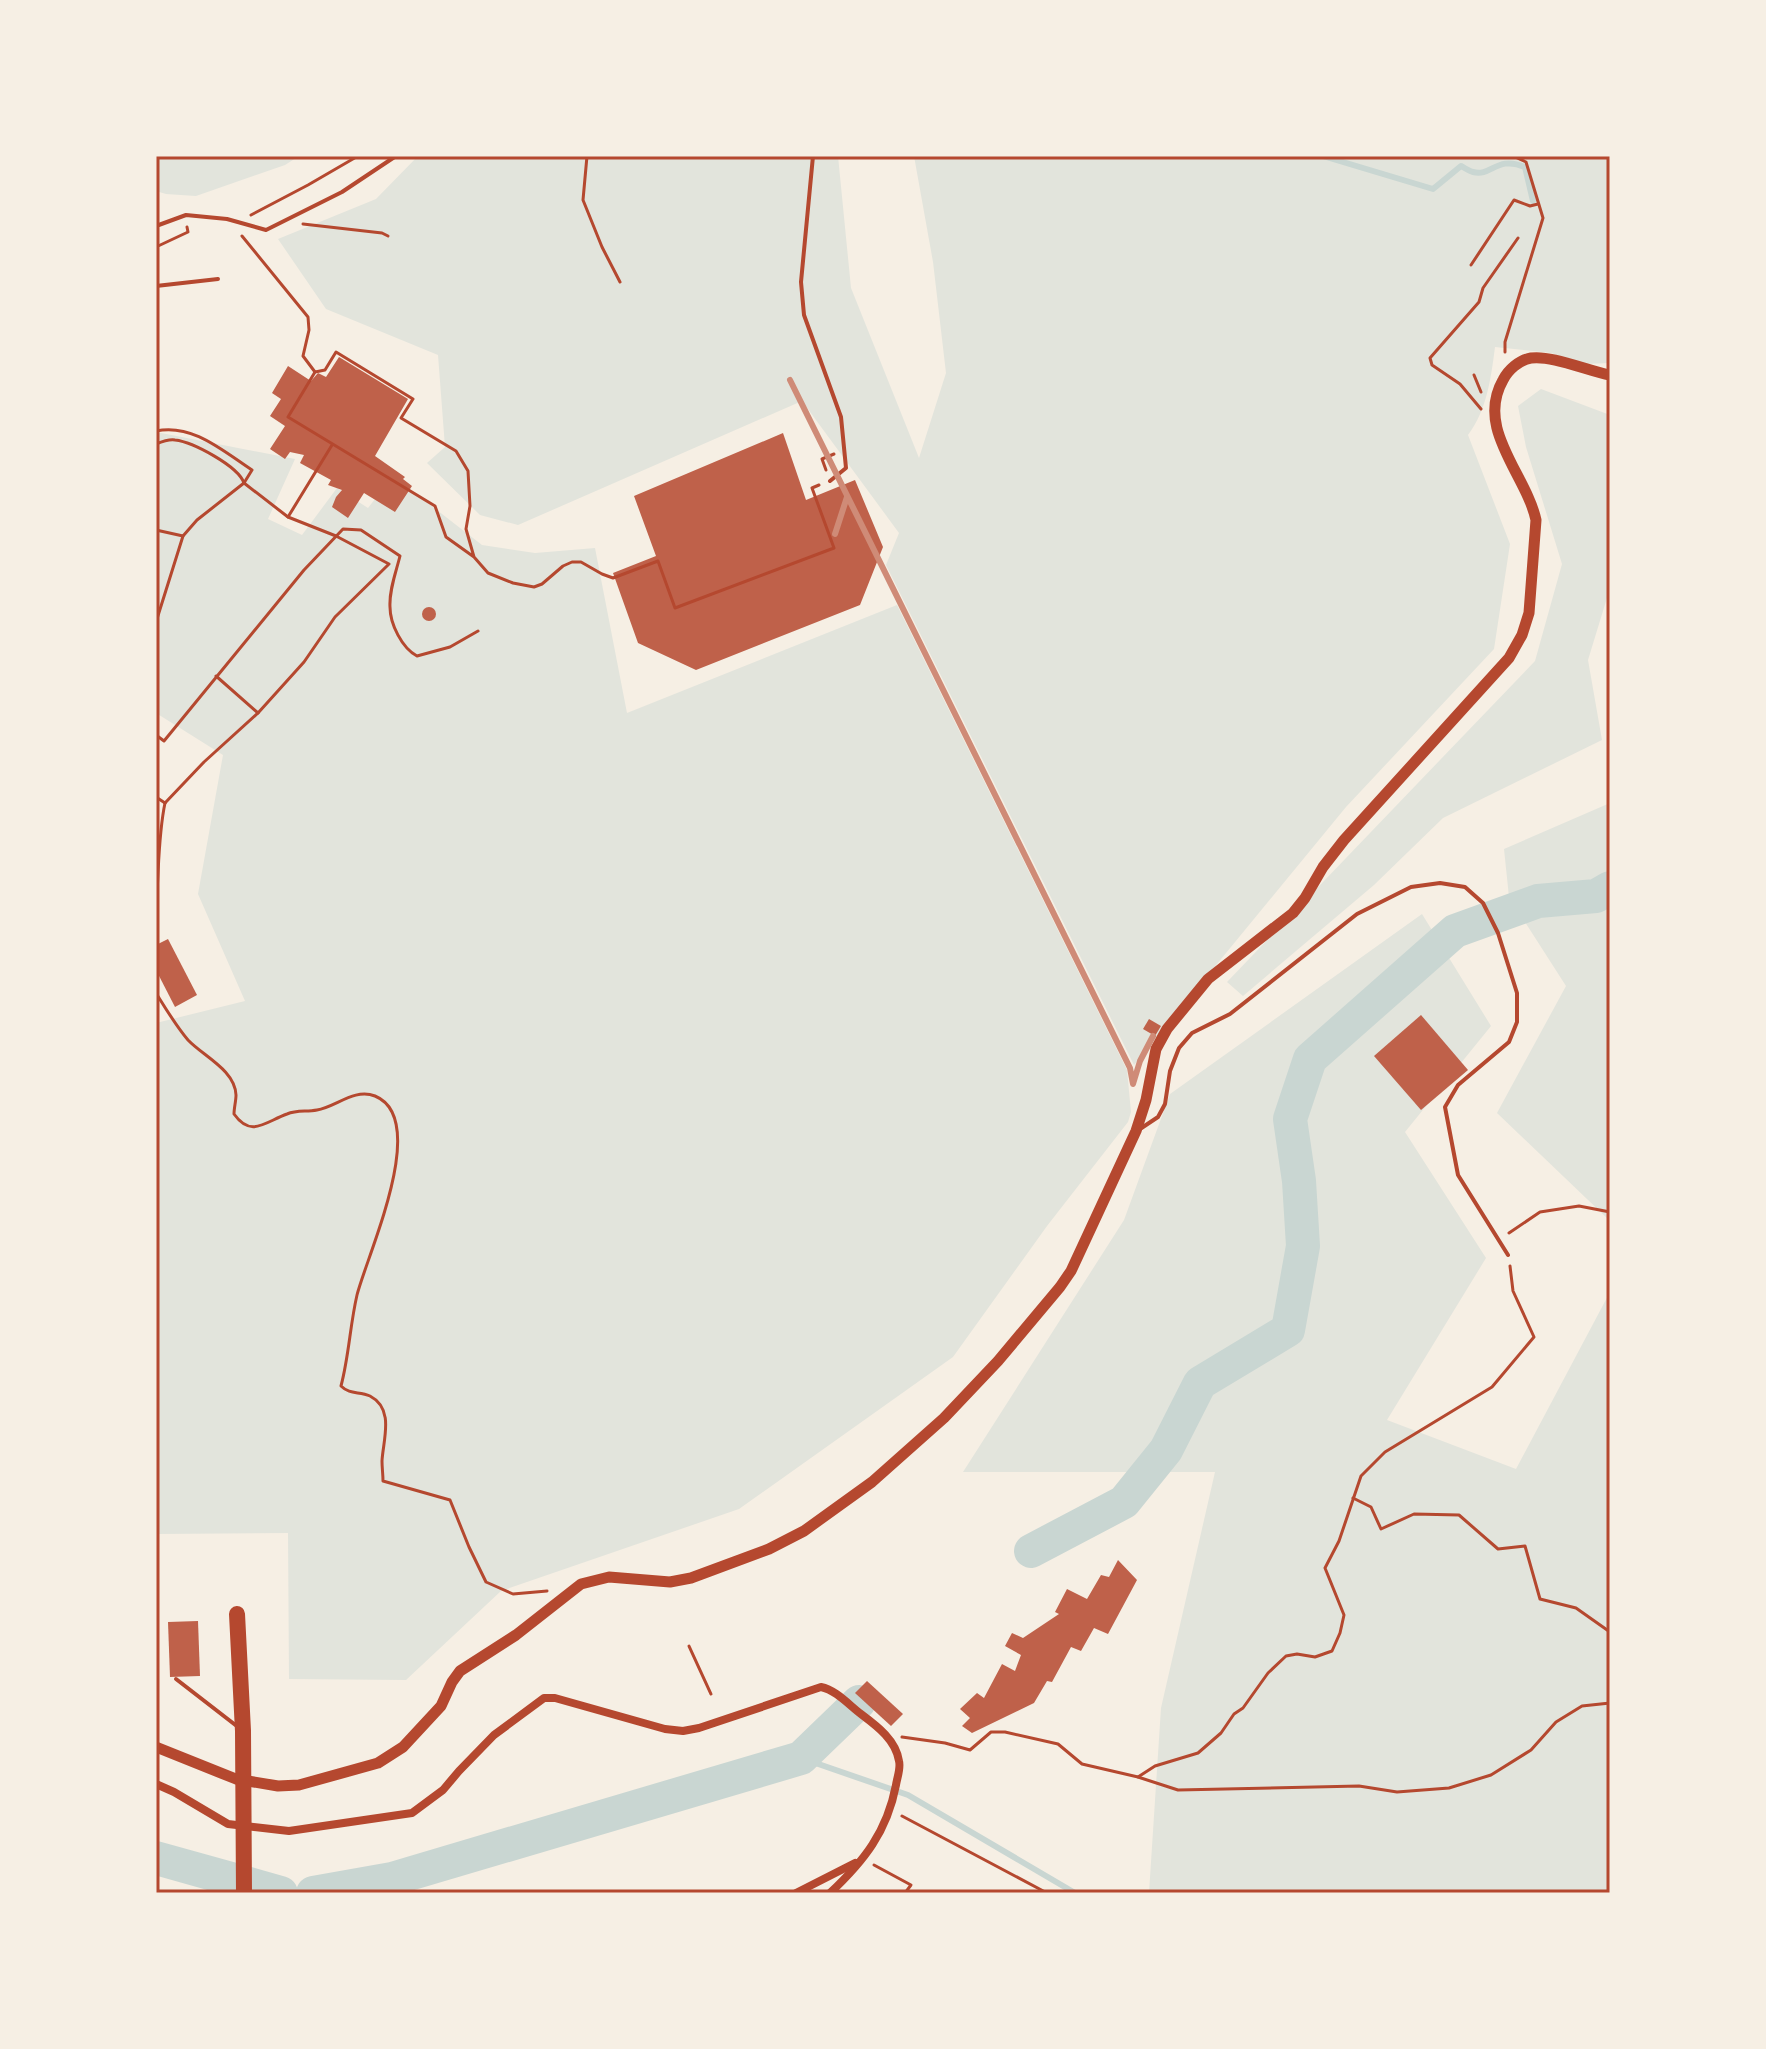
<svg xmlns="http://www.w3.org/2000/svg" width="1766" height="2049" viewBox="0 0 1766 2049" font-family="Cabin,sans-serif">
<rect width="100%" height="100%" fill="#f6efe4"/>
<g fill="#e2e4dc">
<path d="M156 156H299L285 165 196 196 166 194 156 191Z"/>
<path d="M418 156H838L851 288 919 458 946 373 933 262 914 156H1610V363L1585 364 1551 353 1495 347C1491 378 1487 410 1468 435L1510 544 1494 649 1346 807 1134 1065 886 565 899 533 802 401 518 525 480 515 427 463 445 447 438 355 326 309 278 239 376 199Z"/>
<path d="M1541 389 1610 415V588L1588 660 1602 740 1443 818 1374 885 1243 996 1227 982 1535 661 1562 564 1526 447 1518 406Z"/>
<path d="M156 432 295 459 268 519 302 535 337 488 368 508 393 476 482 545 535 553 595 548 627 713 897 605 1127 1070 1131 1112 1128 1122 1047 1226 953 1357 739 1509 501 1591 406 1680 289 1679 288 1533 156 1534V1023L245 1001 198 894 223 755 156 713Z"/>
<path d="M1610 803V1221L1497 1113 1566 986 1509 897 1504 849Z"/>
<path d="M1422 914 1491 1026 1405 1132 1486 1258 1387 1420 1516 1469 1610 1292V1893H1149L1161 1708 1215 1472H963L1124 1220 1170 1094Z"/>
</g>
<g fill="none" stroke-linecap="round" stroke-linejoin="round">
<g stroke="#c9d6d2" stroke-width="6">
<path d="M1323 156 1433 189 1461 166C1465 168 1469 171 1473 172 1492 177 1496 155 1525 167L1533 201"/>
<path d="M801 1758 908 1795 1075 1893"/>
</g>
<g stroke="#c9d6d2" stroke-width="34">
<path d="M1031 1551 1124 1502 1166 1450 1200 1383 1288 1330 1303 1246 1299 1181 1290 1119 1310 1059 1455 931 1538 901 1596 896 1610 888"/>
<path d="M156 1858 281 1893"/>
<path d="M313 1893 392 1879 801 1758 859 1702"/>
</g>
</g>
<g fill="#bf614a">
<path d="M339 357 408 399 375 456 405 477 403 479 412 486 395 512 364 493 348 518 332 507 336 497 342 490 328 485 331 480 300 463 304 455 290 452 285 459 270 449 285 426 270 416 281 399 272 393 288 366 311 381 318 373 326 377Z"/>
<path d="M783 433 806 500 855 480 883 547 860 605 696 670 638 643 613 573 656 556 634 496Z"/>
<circle cx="429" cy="614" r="7"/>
<path d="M168 939 197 995 175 1007 156 970V945Z"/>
<path d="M1421 1015 1468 1070 1421 1110 1374 1056Z"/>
<path d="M1149 1019 1161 1026 1155 1036 1143 1029Z"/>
<path d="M1118 1560 1137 1580 1108 1634 1094 1628 1081 1651 1071 1647 1052 1682 1047 1681 1034 1703 972 1733 962 1726 970 1718 960 1709 977 1693 984 1698 1002 1664 1015 1671 1021 1655 1005 1646 1012 1633 1023 1638 1059 1614 1055 1612 1067 1589 1087 1599 1101 1575 1109 1577Z"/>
<path d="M198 1621 200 1676 170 1677 168 1622Z"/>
<path d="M867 1681 903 1714 891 1726 855 1693Z"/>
</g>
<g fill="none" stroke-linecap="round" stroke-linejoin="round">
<g stroke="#b5482f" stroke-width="3">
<path d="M587 156 583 200 602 247 620 282"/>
<path d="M1502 156 1515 157 1526 162 1543 218 1505 342V352"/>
<path d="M251 215 308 185 358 156"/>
<path d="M303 224 382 233 388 236"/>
<path d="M242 236 308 317 309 330 303 356 315 372"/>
<path d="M156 247 188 232 187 227"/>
<path d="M1471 265 1514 200 1530 206 1538 204"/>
<path d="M1474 375 1481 392"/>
<path d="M1481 409 1460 384 1432 365 1430 358 1479 302 1483 288 1518 238"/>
<path d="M156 431C192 423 223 451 252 470L244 483 288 517 336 536 389 564 335 617 304 662 258 713 204 762 165 803"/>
<path d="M156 444C161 442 169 439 175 440 193 442 238 466 244 483L197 520 183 536 156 622"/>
<path d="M826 470 822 459 834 454"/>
<path d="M288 517 332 445"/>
<path d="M156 530 183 536"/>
<path d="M474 557 446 537 435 506 288 417 315 372 325 370 336 352 413 399 401 418 456 451 468 471 470 506 466 529 474 557 488 573 513 583 534 587 542 584 563 566 572 562H581L602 574 613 578 658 561 675 608 834 548 812 488 819 485"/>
<path d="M216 676 258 713"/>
<path d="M156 735 164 741 304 570 343 529 361 530 400 556C396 572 389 590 390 607 390 624 402 648 417 656L450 647 478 631"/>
<path d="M156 797 165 803"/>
<path d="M156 906C159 871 158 836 165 803"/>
<path d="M156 993C166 1009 176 1026 188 1040 203 1056 235 1070 236 1095 236 1101 234 1108 234 1114 251 1138 265 1122 287 1114 297 1110 306 1112 317 1110 336 1107 354 1088 375 1096 431 1119 367 1255 357 1295 350 1325 349 1356 341 1386 350 1395 359 1391 370 1396 395 1409 383 1440 382 1461 382 1468 383 1474 383 1481L450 1500 469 1547 486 1582 513 1594 547 1591"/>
<path d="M1509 1233 1540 1212 1579 1206 1610 1212"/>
<path d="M1353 1498 1371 1507 1381 1529 1414 1514 1459 1515 1498 1549 1525 1546 1540 1599 1576 1608 1610 1632"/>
<path d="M689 1646 711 1694"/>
<path d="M902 1737 945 1743 970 1750 991 1732H1005L1058 1744 1082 1764 1138 1777 1178 1790 1359 1786 1397 1792 1449 1788 1491 1775 1531 1750 1556 1722 1582 1706 1610 1703"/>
<path d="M1138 1777 1155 1766 1198 1753 1221 1733 1234 1714 1243 1708 1268 1673 1286 1656 1297 1654 1315 1657 1332 1651 1340 1633 1344 1615 1325 1568 1339 1541 1361 1476 1385 1452 1492 1387 1534 1337 1513 1291 1510 1266"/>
<path d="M902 1816 1047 1893"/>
<path d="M874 1865 911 1885 905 1893"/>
</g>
<g stroke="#b5482f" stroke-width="4">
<path d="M813 156 801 282 804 315 841 417 846 468 830 481"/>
<path d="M156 226 186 215 227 219 266 230 342 192 396 156"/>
<path d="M156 286 218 279"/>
<path d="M1140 1129 1158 1117 1165 1104 1170 1071 1179 1048 1192 1033 1230 1014 1357 914 1411 887 1440 883 1465 887 1483 903 1498 933 1517 993V1022L1509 1042 1458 1085 1445 1107 1458 1175 1508 1255"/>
<path d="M176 1679 238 1727"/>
</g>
<g stroke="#b5482f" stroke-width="8">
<path d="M156 1784 174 1792 228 1824 289 1831 412 1813 443 1790 459 1771 494 1735 544 1698H555L665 1729 683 1731 699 1728 821 1687C836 1690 849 1705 861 1714 877 1726 896 1740 899 1761 901 1768 897 1778 896 1785 887 1832 864 1861 830 1893"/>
<path d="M796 1893 855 1863"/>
</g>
<path stroke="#b5482f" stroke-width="11" d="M156 1747 236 1779 278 1786 299 1785 378 1763 403 1747 441 1706 452 1682 460 1671 516 1635 581 1584 609 1577 670 1582 691 1578 769 1549 804 1531 872 1482 944 1418 998 1361 1060 1287 1071 1271 1136 1131 1146 1100 1156 1049 1167 1029 1208 979 1293 913 1305 898 1323 867 1344 840 1509 658 1522 635 1529 613 1536 520C1526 474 1475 429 1503 380 1508 370 1519 360 1531 358 1552 355 1588 371 1610 375"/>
<path stroke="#b5482f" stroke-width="16" d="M237 1614 243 1731 244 1893"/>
<g stroke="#cf8b77" stroke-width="6">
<path d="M790 380 1130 1068 1133 1084 1140 1061 1153 1036"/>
<path d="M835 534 847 497"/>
</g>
</g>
<rect width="1766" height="2049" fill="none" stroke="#f6efe4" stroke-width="316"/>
<rect x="158" y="158" width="1450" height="1733" fill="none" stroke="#b5482f" stroke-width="3"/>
</svg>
